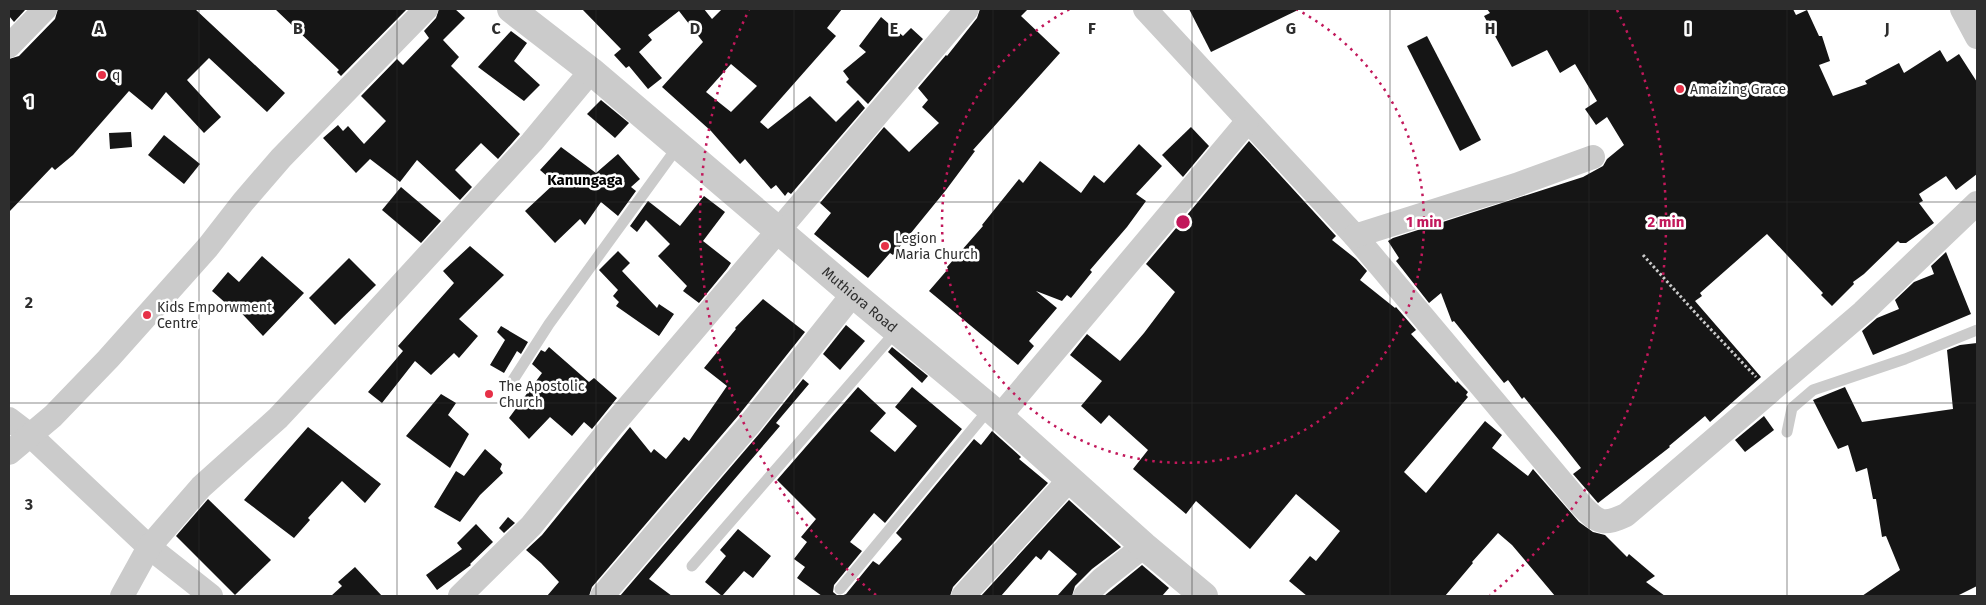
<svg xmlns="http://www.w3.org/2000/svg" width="1986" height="605" viewBox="0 0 1986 605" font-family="'Fira Sans',sans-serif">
<rect width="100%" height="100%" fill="#fff"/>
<g fill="#151515" fill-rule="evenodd">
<path d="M9 9H26L14 22 9 16Z"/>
<path d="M58 9H195L285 93 267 112 209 58 187 80 221 117 204 133 166 92 152 110 129 91 73 155 55 170 52 167 9 212V59L19 56 55 19Z"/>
<path d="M275 9H407L341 76 337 72 339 70Z"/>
<path d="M439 9H455L465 18 443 40 459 57 451 66 520 134 498 159 481 143 455 170 472 187 460 200 417 160 400 182 370 159 356 173 323 138 338 125 343 131 348 126 364 144 386 121 361 96 397 59 403 65 429 38 424 31 436 18Z"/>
<path d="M582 9H704L712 19 722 9H842L827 28 836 36 760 122 768 129 810 96 836 122 858 100 865 108 791 194 788 192 785 196 776 185 771 189 745 159 740 164 711 131 662 87 703 42 679 11 648 35 652 40 639 52 662 78 648 89 629 66 626 68 614 55 621 49ZM731 64 757 86 731 112 706 92Z"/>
<path d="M980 9H1028L1021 16 1060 53 973 150 975 151 946 190 893 255 890 253 868 278 814 234 831 213 820 203 884 127 909 152 939 123 922 107 928 100 918 88 946 55 947 56 977 18Z"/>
<path d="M1189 9H1300L1211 52Z"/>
<path d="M1487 9H1793L1796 15 1807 10 1819 36H1822L1830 61 1819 65 1833 96 1867 84 1865 81 1899 63 1904 73 1940 50 1947 62 1959 54 1977 82V174L1956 190 1946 176 1919 194 1923 201 1919 203 1934 223 1906 243H1900L1898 241 1864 274 1853 282 1854 284 1832 306 1821 295 1823 293 1767 234 1700 293 1702 296 1695 301 1761 377 1710 422 1705 416 1669 446 1670 447 1598 503 1573 474 1581 468 1559 440 1524 397 1522 399 1508 380 1504 383 1454 321 1452 322 1441 293 1429 303 1396 261 1399 258 1388 241 1393 238 1583 177 1603 166 1607 159 1624 145 1607 117 1596 125 1585 109 1597 101 1575 64 1560 73 1547 50 1512 67 1484 16 1490 13Z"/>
<path d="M881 17 903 36 911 28 923 39 868 104 846 82 849 79 843 71 866 52 859 46Z"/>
<path d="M511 31 527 43 514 61 540 85 524 101 478 67Z"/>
<path d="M1427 36 1481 140 1460 151 1407 46Z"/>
<path d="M601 100 629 123 615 138 587 114Z"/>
<path d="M1191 127 1209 146 1183 177 1162 155Z"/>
<path d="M131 132 132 147 110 149 109 133Z"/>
<path d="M164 135 200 164 184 184 148 155Z"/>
<path d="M1249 141 1336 236 1332 240 1356 259 1367 271 1360 280 1395 308 1396 307 1416 330 1411 334 1456 383 1457 381 1468 392 1466 395 1468 397 1404 472 1426 493 1485 421 1502 435 1492 448 1528 476 1533 469 1579 522 1593 532 1605 535 1627 557 1629 554 1655 576 1646 582 1665 596H1555L1512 545 1498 533 1472 562 1473 563 1445 596H1307L1289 581 1310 556 1316 561 1340 531 1296 494 1250 549 1196 501 1186 514 1133 469 1148 450 1109 415 1101 424 1081 406 1102 381 1070 355 1087 334 1120 361 1144 333 1175 292 1146 264Z"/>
<path d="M1139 144 1162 166 1136 194 1146 201 1127 227 1090 270 1092 272 1071 298 1067 295 1062 301 1036 291 1057 308 1029 341 1034 346 1018 365 929 291 948 269 947 267 983 226 982 225 1019 179 1023 183 1040 161 1081 193 1094 175 1104 183Z"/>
<path d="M561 147 596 173 618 154 640 179 631 187 636 191 618 216 601 202 585 225 580 219 555 243 525 211 555 183 540 170Z"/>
<path d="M401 187 441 221 421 243 382 210Z"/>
<path d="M704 196 725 212 703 241 731 263 727 269 699 303 683 291 687 286 658 256 670 244 646 220 637 232 630 226 648 201 680 226Z"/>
<path d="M470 246 504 275 459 319 478 336 459 358 454 353 431 375 415 361 382 403 368 392 403 351 398 346 454 283 443 271Z"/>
<path d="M618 251 630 263 622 271 657 308 659 304 674 314 659 336 616 306 619 302 613 296 618 290 599 270Z"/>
<path d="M1946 252 1971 314 1873 355 1862 331 1877 318 1899 309 1895 300 1914 282 1934 274 1931 266Z"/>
<path d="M262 256 304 293 263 336 232 303 229 306 212 291 228 272 239 282Z"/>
<path d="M349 258 376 285 335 325 309 298Z"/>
<path d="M763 299 805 332 738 416 592 587 589 596H547L559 582 541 563 526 550 542 535 630 427 651 453 654 449 666 459 684 437 689 441 727 386 704 368 736 329 735 328Z"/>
<path d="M846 325 865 341 840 370 823 354Z"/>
<path d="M501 326 528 342 521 354 517 351 504 373 490 365 505 340 497 332Z"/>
<path d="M1977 343V586L1957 596H1862L1900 570 1886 536 1882 537 1876 499H1873L1867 468 1856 472 1848 445 1838 449 1813 400 1845 387 1862 422 1953 409 1947 350 1960 345Z"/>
<path d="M549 347 589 382 594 378 617 398 592 429 584 422 572 436 550 417 529 439 509 418 542 373 532 364 541 350 545 352Z"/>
<path d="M892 347 928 376 922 383 888 352Z"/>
<path d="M803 379 809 384 776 423 780 426 649 579 672 596H620L759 434Z"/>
<path d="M858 387 886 413 870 431 895 452 917 426 895 407 912 387 962 429 885 523 874 513 850 542 862 551 834 585 833 592 838 596H822L797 578 805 567 794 559 807 542 801 537 816 519 777 480Z"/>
<path d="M441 394 456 403 448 415 469 434 450 468 406 436Z"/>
<path d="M1764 416 1774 430 1745 452 1735 440Z"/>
<path d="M308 427 381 484 365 503 342 481 308 518 310 520 294 538 244 500Z"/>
<path d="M992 431 1021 457 1019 459 1048 483 953 587 950 596H841L846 594 873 561 879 565 902 539 896 533 974 439 981 445Z"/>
<path d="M485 449 502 464 500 469 503 473 480 495 460 522 434 507 456 471 464 476Z"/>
<path d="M208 499 271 560 235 595 176 536Z"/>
<path d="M1069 500 1121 547 1092 569 1075 586 1072 596H1057L1077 574 1049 550 1041 560 1036 556 1001 596H981Z"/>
<path d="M508 517 515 523 504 533 499 528Z"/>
<path d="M476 524 493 542 470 564 471 565 437 590 426 575 462 549 457 543Z"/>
<path d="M738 529 771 556 753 578 744 571 722 596 705 582 726 556 720 550Z"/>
<path d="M1142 565 1169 588 1162 596H1104Z"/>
<path d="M355 567 382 596H331L342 586 338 582Z"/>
</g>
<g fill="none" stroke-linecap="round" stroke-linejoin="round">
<path stroke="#cbcbcb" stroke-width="3" stroke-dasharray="2.5 2.5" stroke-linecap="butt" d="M1643 255 1701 319 1756 377"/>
<g stroke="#cbcbcb" stroke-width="11">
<path d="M513 380 549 324 679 145"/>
<path d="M1787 432 1792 408 1813 390 1905 359 1977 330"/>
<path d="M692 566 897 330"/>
<path d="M840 589 990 408"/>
</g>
<g stroke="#cbcbcb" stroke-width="24">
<path d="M1145 9 1355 236 1582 506C1599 524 1604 525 1626 515L1863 312 1977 203"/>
<path d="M1962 9 1977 37"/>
<path d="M9 46 45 9"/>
<path d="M1355 236 1516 185 1593 157"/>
<path d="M1000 416 1247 122"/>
<path d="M9 419 30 435 149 547 211 596"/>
<path d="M9 453 53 416 108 359 208 247 243 202 281 158 426 9"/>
<path d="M122 596 149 547 201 487 278 418 321 372 532 142 591 71"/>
<path d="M460 596 531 526 612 426 967 9"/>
<path d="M602 596 749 425 853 294"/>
<path d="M963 596 1070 479"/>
<path d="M1085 596 1101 580 1144 546"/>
</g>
<path stroke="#cbcbcb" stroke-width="28" id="s1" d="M511 9 591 71 853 294 990 408 1144 546 1204 596"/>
</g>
<path fill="none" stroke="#2e2e2e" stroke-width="1" stroke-opacity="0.55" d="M199 9V596M397 9V596M596 9V596M794 9V596M993 9V596M1192 9V596M1390 9V596M1589 9V596M1787 9V596M9 202H1977M9 403H1977"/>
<g fill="none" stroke="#c2185b" stroke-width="2.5" stroke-dasharray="2.5 5">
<path d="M1296 9A241 241 0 1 1 1070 9"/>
<path d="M876 595A483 483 0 0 1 749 10M1617 10A483 483 0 0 1 1490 595"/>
</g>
<g fill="#e63047" stroke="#fff" stroke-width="2">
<circle cx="102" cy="75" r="5"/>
<circle cx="1680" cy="89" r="5"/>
<circle cx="885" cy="246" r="5"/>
<circle cx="147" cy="315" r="5"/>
<circle cx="489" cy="394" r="5"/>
</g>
<g text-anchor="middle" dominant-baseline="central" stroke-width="5" stroke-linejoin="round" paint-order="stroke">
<g font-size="14" fill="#2e2e2e" stroke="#fff" text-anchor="start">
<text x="112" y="75">q</text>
<text x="1690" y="89">Amaizing Grace</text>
<text x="895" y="238">Legion<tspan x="895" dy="16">Maria Church</tspan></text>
<text x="157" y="307">Kids Emporwment<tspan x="157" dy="16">Centre</tspan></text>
<text x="499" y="386">The Apostolic<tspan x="499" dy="16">Church</tspan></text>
</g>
<g font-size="14" fill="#2e2e2e" stroke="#fff">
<text stroke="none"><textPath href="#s1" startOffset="454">Muthiora Road</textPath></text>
</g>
<g font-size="15" font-weight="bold" fill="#000" stroke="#fff">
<text x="585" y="180">Kanungaga</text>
</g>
</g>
<g font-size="16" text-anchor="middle" font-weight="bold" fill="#2e2e2e" stroke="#fff" stroke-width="5" stroke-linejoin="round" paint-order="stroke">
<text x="99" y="34">A</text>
<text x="298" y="34">B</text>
<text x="496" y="34">C</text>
<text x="695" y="34">D</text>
<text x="894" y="34">E</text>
<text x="1092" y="34">F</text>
<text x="1291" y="34">G</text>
<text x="1490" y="34">H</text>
<text x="1688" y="34">I</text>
<text x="1887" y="34">J</text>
<text x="29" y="107">1</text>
<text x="29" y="308">2</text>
<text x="29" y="510">3</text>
</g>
<circle cx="1183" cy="222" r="8" fill="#c2185b" stroke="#fff" stroke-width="2.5"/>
<g font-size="15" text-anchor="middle" font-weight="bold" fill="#c2185b" stroke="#fff" stroke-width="5" stroke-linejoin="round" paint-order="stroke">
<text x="1424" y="227">1 min</text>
<text x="1666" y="227">2 min</text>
</g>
<rect width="1986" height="605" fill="none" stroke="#2e2e2e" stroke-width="20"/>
</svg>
